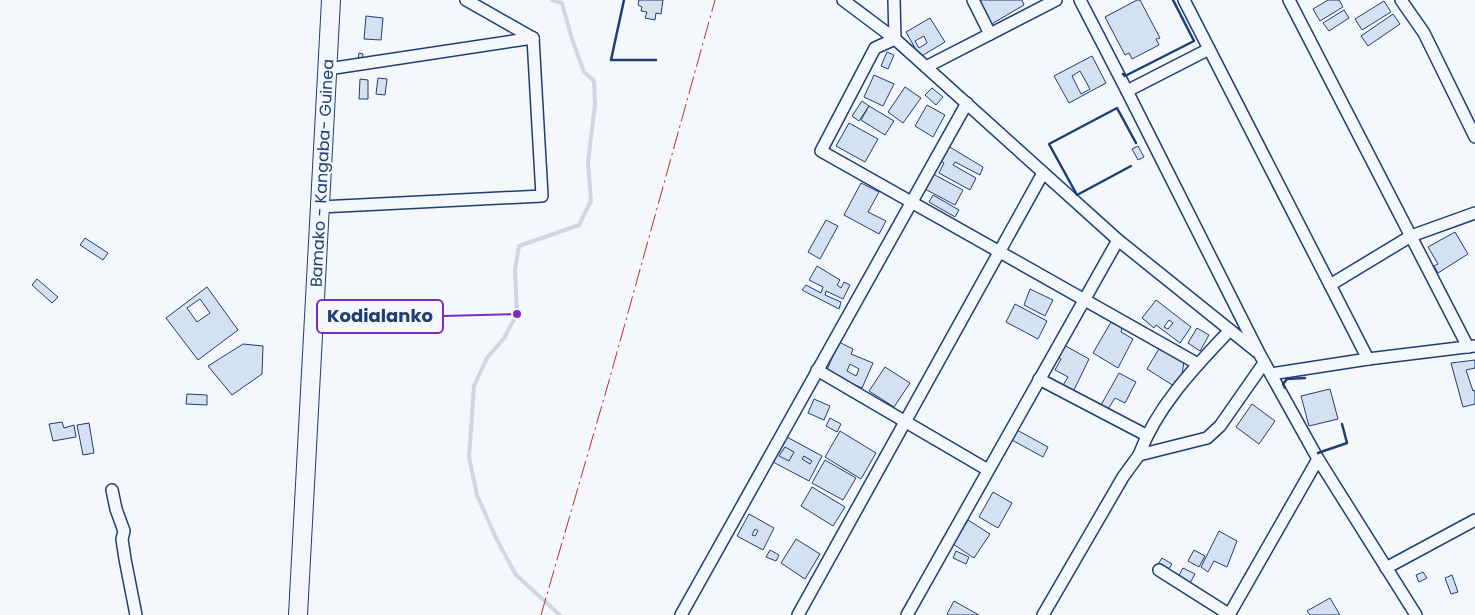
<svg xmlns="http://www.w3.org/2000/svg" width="1475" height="615" viewBox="0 0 1475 615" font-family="Poppins,sans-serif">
<rect width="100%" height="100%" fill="#f4f7fb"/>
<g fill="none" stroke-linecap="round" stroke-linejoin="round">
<path stroke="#cfd7e4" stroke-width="4" d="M552 0 562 3 572 39 584 72 594 81 595 104 588 162 591 201 579 225 519 246 515 270 517 314 504 338 487 358 474 386 469 457 477 495 496 538 516 575 560 615"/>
</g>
<g fill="#d5e0f0" stroke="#1d3f73" fill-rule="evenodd">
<path d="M639 0H663L661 14 656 13 655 20 645 18 647 12 641 11 642 7 638 5Z"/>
<path d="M977 0H1022L1024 5 990 25Z"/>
<path d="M1137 0H1140L1160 38 1156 39 1159 45 1132 59 1129 53 1125 55 1105 17Z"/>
<path d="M1328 0H1339L1343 7 1320 21 1313 9Z"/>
<path d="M1384 1 1391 12 1362 30 1355 19Z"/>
<path d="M1344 10 1349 18 1329 31 1323 23Z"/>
<path d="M1393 14 1400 24 1368 46 1361 36Z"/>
<path d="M366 16 383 18 381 40 364 39Z"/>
<path d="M930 18 945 42 920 57 906 32ZM924 36 927 43 919 48 915 41Z"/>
<path d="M887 52 894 55 888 69 881 66Z"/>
<path d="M359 53 363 54 362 61 358 60Z"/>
<path d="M1092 56 1106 83 1069 103 1054 76ZM1080 71 1090 89 1081 94 1072 76Z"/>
<path d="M874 75 894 84 883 106 864 97Z"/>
<path d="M378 78 387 79 385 95 376 94Z"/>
<path d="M360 79 368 80V99H359Z"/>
<path d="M905 87 921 98 903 123 888 112Z"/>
<path d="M932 88 943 97 936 105 925 95Z"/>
<path d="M862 101 869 106 859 121 852 116Z"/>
<path d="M927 105 945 115 933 137 915 126Z"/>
<path d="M869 106 894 121 885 135 861 120Z"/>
<path d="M849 123 878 139 865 162 836 146Z"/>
<path d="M948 146 983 167 980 175 955 162 953 165 976 178 970 190 939 173 944 163 940 161Z"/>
<path d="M1138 146 1144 157 1138 160 1132 149Z"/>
<path d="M933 174 963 190 955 205 925 189Z"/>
<path d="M861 183 879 192 868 212 886 221 879 234 844 215Z"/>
<path d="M933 195 959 210 955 217 929 202Z"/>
<path d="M826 220 838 226 820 259 808 252Z"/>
<path d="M1455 232 1468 254 1438 273 1434 266 1438 264 1428 247Z"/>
<path d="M85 238 108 253 103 260 80 245Z"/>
<path d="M817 266 840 280 837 285 841 288 844 282 850 285 843 299 826 291 825 295 841 302 839 309 802 290 806 285 821 293 823 287 809 280Z"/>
<path d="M37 279 58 297 52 303 32 285Z"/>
<path d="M207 287 238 330 198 360 166 318ZM200 299 210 313 197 322 187 308Z"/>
<path d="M1030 289 1053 300 1045 316 1024 305Z"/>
<path d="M1156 300 1191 327 1180 343 1156 325 1154 328 1142 318ZM1169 320 1173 323 1168 329 1164 327Z"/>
<path d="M1015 304 1047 321 1038 339 1006 322Z"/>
<path d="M1111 322 1122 328 1121 332 1133 339 1118 368 1093 353Z"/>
<path d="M1197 328 1209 335 1200 351 1188 343Z"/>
<path d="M839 342 853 349 851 354 873 363 862 388 826 372ZM850 364 859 369 856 376 847 371Z"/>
<path d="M243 344 263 346 262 374 232 395 208 366Z"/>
<path d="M1064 345 1089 359 1073 392 1062 387 1068 377 1055 370 1061 359 1057 357Z"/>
<path d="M1160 347 1184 362 1182 374 1174 386 1147 369Z"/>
<path d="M1475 360V368L1466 370 1473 391 1475 390V404L1463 407 1451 363Z"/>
<path d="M885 367 910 383 894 407 869 391Z"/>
<path d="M1119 373 1136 382 1125 403 1115 398 1108 409 1101 405Z"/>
<path d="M1330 389 1338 419 1309 426 1301 396Z"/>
<path d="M187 394 207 395V405L186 404Z"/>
<path d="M814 399 830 406 824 420 808 413Z"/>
<path d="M1252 404 1275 421 1259 444 1236 427Z"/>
<path d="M830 418 841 424 837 432 826 426Z"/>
<path d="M62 422 64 428 74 425 76 437 53 441 49 424Z"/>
<path d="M89 423 94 453 83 455 77 425Z"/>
<path d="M1017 430 1048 447 1043 457 1012 440Z"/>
<path d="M840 431 876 453 861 479 825 457Z"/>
<path d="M787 437 822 456 809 481 773 462Z"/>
<path d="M785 447 794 452 789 461 779 456Z"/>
<path d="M804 456 812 461 810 464 802 459Z"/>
<path d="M825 460 856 478 843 500 812 483Z"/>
<path d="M812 487 845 507 833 526 801 506Z"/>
<path d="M993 492 1012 503 998 528 979 517Z"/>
<path d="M749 514 774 528 763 550 737 536ZM755 529 758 531 755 536 752 535Z"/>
<path d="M968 520 990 534 974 558 953 544Z"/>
<path d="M1219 531 1237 541 1227 567 1214 561 1208 572 1201 567Z"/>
<path d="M796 539 820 554 805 579 781 563Z"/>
<path d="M770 550 779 555 776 561 766 557Z"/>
<path d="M1194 550 1205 556 1199 567 1188 561Z"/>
<path d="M956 551 969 557 966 564 953 558Z"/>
<path d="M1162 558 1172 564 1168 570 1158 564Z"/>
<path d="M1183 568 1195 574 1190 583 1178 577Z"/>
<path d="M1423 572 1427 578 1419 582 1416 575Z"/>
<path d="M1452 575 1458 592 1451 594 1445 578Z"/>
<path d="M1330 598 1340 615H1310L1307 611Z"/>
<path d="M954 601 979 615H949L947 614Z"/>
</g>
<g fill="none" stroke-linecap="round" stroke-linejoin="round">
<defs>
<g id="minor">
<path d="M466 0 533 38"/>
<path d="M843 0 895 39 1118 240 1256 351"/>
<path d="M894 0 895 39"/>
<path d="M973 0 990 34"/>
<path d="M1080 0 1127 91 1259 353 1318 459 1416 615"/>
<path d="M1184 0 1368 359"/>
<path d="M1289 0 1468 347"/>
<path d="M1401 0 1424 33 1475 137"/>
<path d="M895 39 875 48 821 151 1198 364"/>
<path d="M926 67 1056 0"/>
<path d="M328 69 533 38"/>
<path d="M1127 91 1209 49"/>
<path d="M320 207 542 196 533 38"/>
<path d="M1330 285 1411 236 1475 213"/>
<path d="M817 370 988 470"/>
<path d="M1271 374 1368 359 1475 346"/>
<path d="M1039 379 1146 435"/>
<path d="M1139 455C1157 406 1195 367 1230 330"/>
<path d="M112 490 116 509 124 531 122 539 125 559 136 615"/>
<path d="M1386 568 1475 520"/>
<path d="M1159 570 1230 615"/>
<path d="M681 615 967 103"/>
<path d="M798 615 1043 173"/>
<path d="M907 615 1118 240"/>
<path d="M1043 615 1123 477 1139 455 1207 438 1220 426 1264 363"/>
<path d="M1229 615 1318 459"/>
</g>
<path id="primary" d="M298 615 331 0"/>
</defs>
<use href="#minor" stroke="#1d3f73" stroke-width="14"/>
<use href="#primary" stroke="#1d3f73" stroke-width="20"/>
<use href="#minor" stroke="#f4f7fb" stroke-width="11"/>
<use href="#primary" stroke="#f4f7fb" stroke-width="18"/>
<g stroke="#1d3f73" stroke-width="2.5">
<path d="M624 0 611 60H656"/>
<path d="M1123 74 1125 76 1194 41 1173 0"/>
<path d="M1131 166 1077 195 1049 144 1117 108 1136 143"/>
<path d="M1285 388 1283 384 1287 379 1305 378"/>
<path d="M1318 453 1347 443 1342 424"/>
</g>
<path stroke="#c62828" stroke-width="1" stroke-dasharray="18 4 2.5 4" stroke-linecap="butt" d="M541 615 609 381 715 0"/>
</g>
<g text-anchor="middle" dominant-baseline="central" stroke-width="4" stroke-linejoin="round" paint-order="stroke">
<g font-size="16" fill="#1d3f73" stroke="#f4f7fb">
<text transform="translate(322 173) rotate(-87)">Bamako - Kangaba- Guinea</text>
</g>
</g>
<path fill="none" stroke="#7b2cbf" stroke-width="2" d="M517 314L443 316"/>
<circle fill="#7b2cbf" stroke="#f4f7fb" stroke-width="2" cx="517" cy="314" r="5"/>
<rect fill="#f4f7fb" stroke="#7b2cbf" stroke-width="2" x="317" y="300" width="126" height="33" rx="5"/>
<g font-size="18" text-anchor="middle" font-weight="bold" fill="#1d3f73">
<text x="380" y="322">Kodialanko</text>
</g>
</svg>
